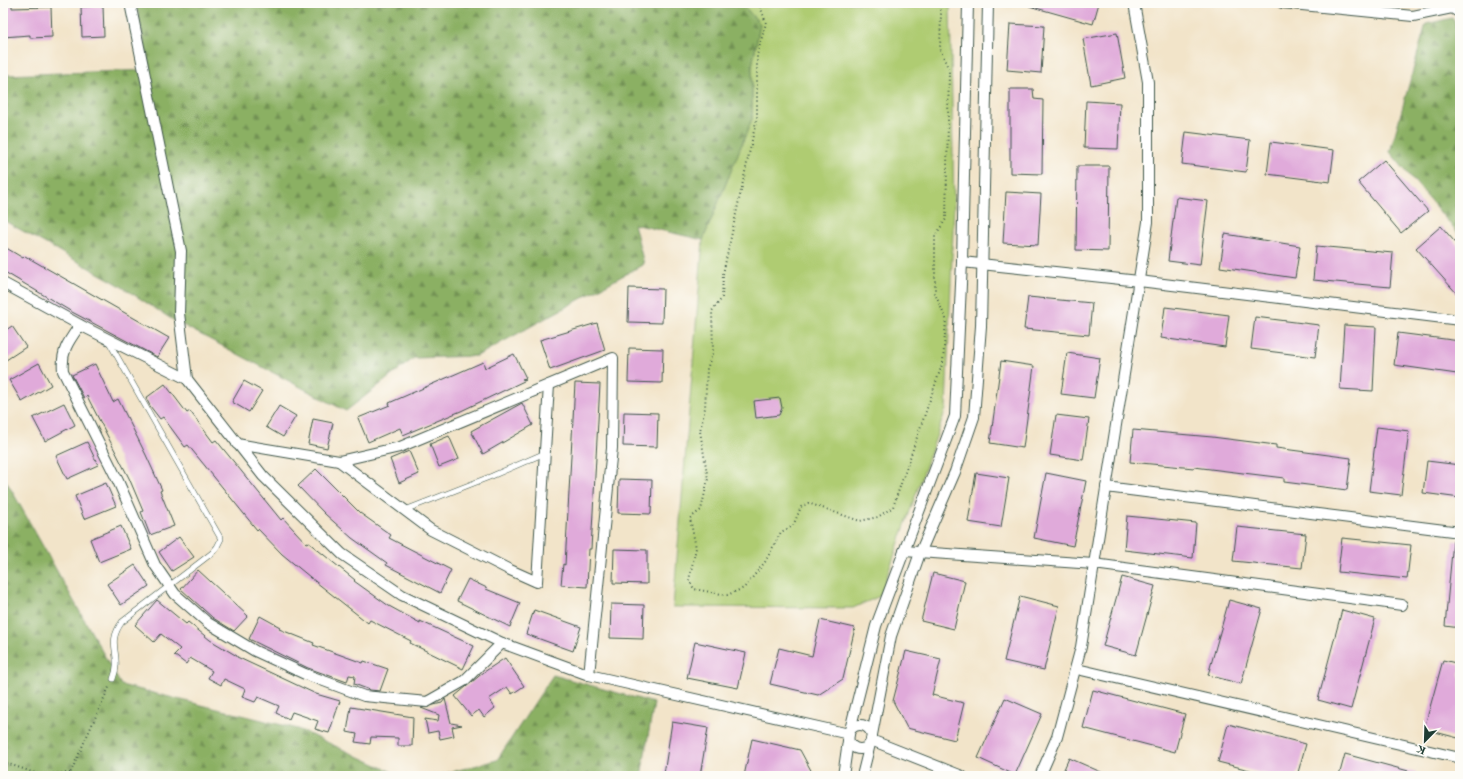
<svg xmlns="http://www.w3.org/2000/svg" width="1463" height="779" viewBox="0 0 1463 779" font-family="'EB Garamond',serif">
<defs>
<pattern id="forest-firs" width="22" height="20" patternUnits="userSpaceOnUse"><rect width="22" height="20" fill="#8bb064"/><path d="M5 1l3.5 6h-7zM16 11l3.5 6h-7z" fill="#719053"/></pattern>
</defs>
<rect width="100%" height="100%" fill="#fdfcf7"/>
<filter id="ink" filterUnits="userSpaceOnUse"><feTurbulence type="fractalNoise" baseFrequency=".025" numOctaves="2"/><feDisplacementMap in="SourceGraphic" scale="8" xChannelSelector="R" yChannelSelector="G"/><feConvolveMatrix kernelMatrix="1 2 1 2 8 2 1 2 1" color-interpolation-filters="sRGB"/></filter>
<filter id="wash" filterUnits="userSpaceOnUse"><feTurbulence type="fractalNoise" baseFrequency=".012" numOctaves="4" result="noise"/><feDisplacementMap in="SourceGraphic" scale="16" xChannelSelector="R" yChannelSelector="G"/><feGaussianBlur stdDeviation="0.9" result="paint"/><feColorMatrix in="noise" values="0 0 0 0 0 0 0 0 0 0 0 0 0 0 0 0 0 1.4 0 .05"/><feComposite in="paint" operator="in"/></filter>
<g filter="url(#wash)">
<rect width="100%" height="100%" fill="#f2e4c9"/>
<path fill="#afcc72" stroke="#678453" d="M741 3H950L954 205 946 409 880 596 853 608 673 607 703 240 752 119V66L760 24Z"/>
<g fill="url(#forest-firs)" stroke="#55764c">
<path d="M136 3H741L760 24 752 66V119L703 240 634 224 644 264 477 356 414 358 346 411 173 320 116 283 3 220V75L150 70Z"/>
<path d="M1452 18 1460 30V236L1390 152 1426 24Z"/>
<path d="M3 475 121 685 298 729 401 776H3Z"/>
<path d="M553 675 654 703 641 776H436L497 760Z"/>
</g>
<g id="blocks">
<g fill="#e0aada">
<path d="M1029 3H1099L1093 24 1029 6Z"/>
<path d="M12 5V8L51 7 52 37 30 38V35L3 37V6Z"/>
<path d="M103 6 104 36 82 37 81 7Z"/>
<path d="M1010 24 1044 26 1041 73 1007 70Z"/>
<path d="M1117 33 1125 78 1091 85 1083 39Z"/>
<path d="M1010 89H1033L1034 99 1043 100 1042 174 1010 173Z"/>
<path d="M1086 101 1120 103 1118 149 1084 148Z"/>
<path d="M1186 132 1250 140 1246 172 1182 164Z"/>
<path d="M1271 142 1334 150 1330 182 1267 174Z"/>
<path d="M1384 160 1428 211 1401 233 1358 182Z"/>
<path d="M1077 166H1109L1108 251 1076 250Z"/>
<path d="M1006 192 1041 194 1038 245 1003 243Z"/>
<path d="M1176 197 1208 201 1200 265 1168 261Z"/>
<path d="M1441 226 1460 248V297L1416 248Z"/>
<path d="M1225 234 1300 246 1295 278 1220 267Z"/>
<path d="M3 246 23 258 25 256 169 338 157 357 72 312 3 271Z"/>
<path d="M1316 246 1393 253 1390 287 1313 280Z"/>
<path d="M629 288 663 289 662 323 628 322Z"/>
<path d="M1028 297 1092 303 1089 335 1024 329Z"/>
<path d="M1165 307 1229 315 1225 347 1161 338Z"/>
<path d="M1255 317 1319 325 1315 357 1251 349Z"/>
<path d="M597 323 605 350 550 370 540 340Z"/>
<path d="M1344 325 1376 327 1373 391 1340 389Z"/>
<path d="M12 326 26 347 3 362V332Z"/>
<path d="M1398 333 1460 341 1457 374 1394 365Z"/>
<path d="M629 348 663 349 662 383 628 382Z"/>
<path d="M1067 353 1100 358 1094 398 1061 394Z"/>
<path d="M514 354 526 378 522 379 526 380 461 411 403 435 400 428 368 442 358 418 390 405 389 403 483 362 485 368Z"/>
<path d="M1001 361 1034 366 1023 448 990 443Z"/>
<path d="M39 363 51 385 22 402 9 380Z"/>
<path d="M95 364 113 402 118 399 146 455 162 490 160 491 174 526 150 535 141 512 143 511 129 478 87 396 84 398 72 375Z"/>
<path d="M244 381 262 391 249 412 232 402Z"/>
<path d="M575 383 600 384 591 549H589L587 587 561 585 563 564 565 565Z"/>
<path d="M165 384 187 413 190 411 213 442 216 440 281 520 283 518 306 543 308 542 355 580 354 581 389 606 420 623V621L474 646 463 669 410 643 411 641 370 620 368 623 316 582 282 554 258 529 257 530 188 445 185 447 163 417 160 419 150 406 146 398Z"/>
<path d="M780 398 782 408 779 415 756 418 754 401Z"/>
<path d="M64 403 75 425 45 441 33 418Z"/>
<path d="M522 403 533 425 483 454 471 431Z"/>
<path d="M279 406 296 416 283 437 266 427Z"/>
<path d="M624 412 658 413 657 447 623 446Z"/>
<path d="M1056 415 1089 419 1083 460 1050 455Z"/>
<path d="M313 419 333 423 327 448 308 444Z"/>
<path d="M1377 427 1409 431 1401 495 1369 491Z"/>
<path d="M1133 430 1212 437 1276 445V448L1351 458 1347 490 1284 482V478L1194 467V468L1130 462Z"/>
<path d="M449 436 459 459 439 467 430 444Z"/>
<path d="M87 442 98 465 67 479 56 456Z"/>
<path d="M409 451 419 474 399 483 390 459Z"/>
<path d="M1427 461 1460 465V498L1423 493Z"/>
<path d="M316 469 360 513 391 535 389 538 451 570 440 593 386 565 387 563 352 538 325 514 298 486Z"/>
<path d="M976 473 1009 478 1001 527 968 522Z"/>
<path d="M1046 473 1086 481 1073 546 1034 538Z"/>
<path d="M619 479 652 480 651 514 618 513Z"/>
<path d="M106 483 116 506 84 519 75 496Z"/>
<path d="M1127 516 1196 523 1193 558 1124 550Z"/>
<path d="M121 526 131 549 99 562 90 539Z"/>
<path d="M1237 527 1306 534 1302 568 1233 561Z"/>
<path d="M179 537 194 557 172 571 159 552Z"/>
<path d="M1342 538 1411 545 1407 579 1338 572Z"/>
<path d="M1453 541H1460V628L1445 626Z"/>
<path d="M614 549 647 550V584L613 583Z"/>
<path d="M135 565 149 586 121 605 107 584Z"/>
<path d="M198 570 248 616 234 631 213 618 181 589Z"/>
<path d="M933 573 965 581 954 629 921 621Z"/>
<path d="M1122 577 1155 586 1136 655 1103 646Z"/>
<path d="M468 579 487 588 486 589 520 603 510 627 457 601Z"/>
<path d="M1020 596 1059 606 1044 670 1004 661Z"/>
<path d="M157 600 186 624 188 622 210 640 237 656V657L316 694 340 701 329 733 315 729 318 721 292 712 289 719 276 713 279 706 258 697 255 702 242 697 245 689 224 679 221 685 208 678 212 671 190 658 186 664 174 655 180 649 161 634 154 642 135 625Z"/>
<path d="M1229 600 1262 609 1241 684 1208 675Z"/>
<path d="M611 604 644 605 643 639 610 638Z"/>
<path d="M534 610 581 627 573 651 526 634Z"/>
<path d="M1342 610 1375 619 1351 709 1318 700Z"/>
<path d="M260 616 280 627 279 629 314 643 313 645 363 663 364 661 388 669 380 691 370 690 354 684 355 676 349 675 347 682 308 668 249 639Z"/>
<path d="M820 620 855 628 843 679 818 695 770 684 779 648 812 656Z"/>
<path d="M695 642 746 653 738 688 687 678Z"/>
<path d="M906 651 941 659 932 695 964 703 955 740 907 728 893 701Z"/>
<path d="M505 658 524 686 512 694 507 687 489 699 495 708 484 717 479 710 471 716 455 696 484 672Z"/>
<path d="M1443 660 1460 664V730L1458 738 1424 729Z"/>
<path d="M1093 690 1185 714 1175 752 1083 728Z"/>
<path d="M1005 698 1042 714 1015 775 978 758Z"/>
<path d="M445 699 451 723 462 725 452 727 454 736 440 739 438 731 428 733 425 719 438 721 439 715 421 708 442 703Z"/>
<path d="M351 707 413 717 412 746H398V738L371 737 370 744 355 742 357 734 347 732Z"/>
<path d="M672 722 708 728 700 776 664 774Z"/>
<path d="M1228 724 1306 744 1297 776H1273L1218 762Z"/>
<path d="M752 739 800 750 814 776H744Z"/>
<path d="M1345 754 1416 773V776H1339Z"/>
<path d="M1069 758 1110 776H1061Z"/>
</g>
</g>
</g>
<g filter="url(#ink)">
<use href="#blocks" fill-opacity="0" stroke="#3f564a" stroke-width="1"/>
<g fill="none" stroke-linecap="round" stroke-linejoin="round">
<defs>
<g id="lane">
<path d="M109 342 221 539 217 547 212 553 122 622C105 645 123 654 113 679"/>
<path d="M405 510 492 476 545 453"/>
</g>
<g id="street">
<path d="M130 3 181 251 179 313 187 379 263 476 342 554 402 595 502 643 589 675 849 734"/>
<path d="M1282 3 1413 16 1452 8 1460 13"/>
<path d="M962 262 1139 281 1460 320"/>
<path d="M3 283 80 325 187 379"/>
<path d="M80 325C68 342 61 351 63 371L118 481 155 565 175 594 208 623 255 651 305 674 364 696 427 702 464 681 502 643"/>
<path d="M237 444 339 461 400 447 613 358 612 448 589 675"/>
<path d="M339 461 431 530 508 569 537 582 549 385"/>
<path d="M1106 487 1460 532"/>
<path d="M904 551 1094 564 1402 605"/>
<path d="M1077 669 1460 758"/>
<circle cx="860" cy="737" r="12"/>
<path d="M871 740 962 776"/>
<path d="M843 776 849 734 876 626 955 416 962 262 968 3"/>
<path d="M862 776 871 740 891 636 920 553 955 472 974 417 981 326 988 3"/>
<path d="M1040 776 1057 737 1081 647 1148 222V82L1134 3"/>
</g>
</defs>
<use href="#lane" stroke="#3f564a" stroke-width="6"/>
<use href="#street" stroke="#3f564a" stroke-width="12"/>
<g stroke="#3f564a" stroke-width="2" stroke-dasharray="1 3" stroke-linecap="butt">
<path d="M759 3 766 23 757 55V117L723 274 722 298 712 311 713 351 707 369 705 408 700 431 708 479 701 510 690 518 696 548 689 580 694 589 727 595 744 588 765 562 781 532 793 526 801 507 808 503 860 521 878 517 893 507 943 362 946 319 935 294V236L946 219 949 70 940 49 941 13 938 3"/>
<path d="M3 762 38 774 70 773"/>
<path d="M69 776 110 685"/>
</g>
<use href="#lane" stroke="#fff" stroke-width="5"/>
<use href="#street" stroke="#fff" stroke-width="10"/>
</g>
</g>
<rect width="1463" height="779" fill="none" stroke="#fdfcf7" stroke-width="16"/>
<g transform="translate(1425 741) rotate(203)" stroke="#fdfcf7" stroke-width="3" paint-order="stroke">
<path d="M0-3L7 15L0 10L-7 15Z" fill="#1f3d34"/>
<text y="-6" font-size="11" font-weight="bold" text-anchor="middle" fill="#1f3d34">K</text>
</g>
</svg>
